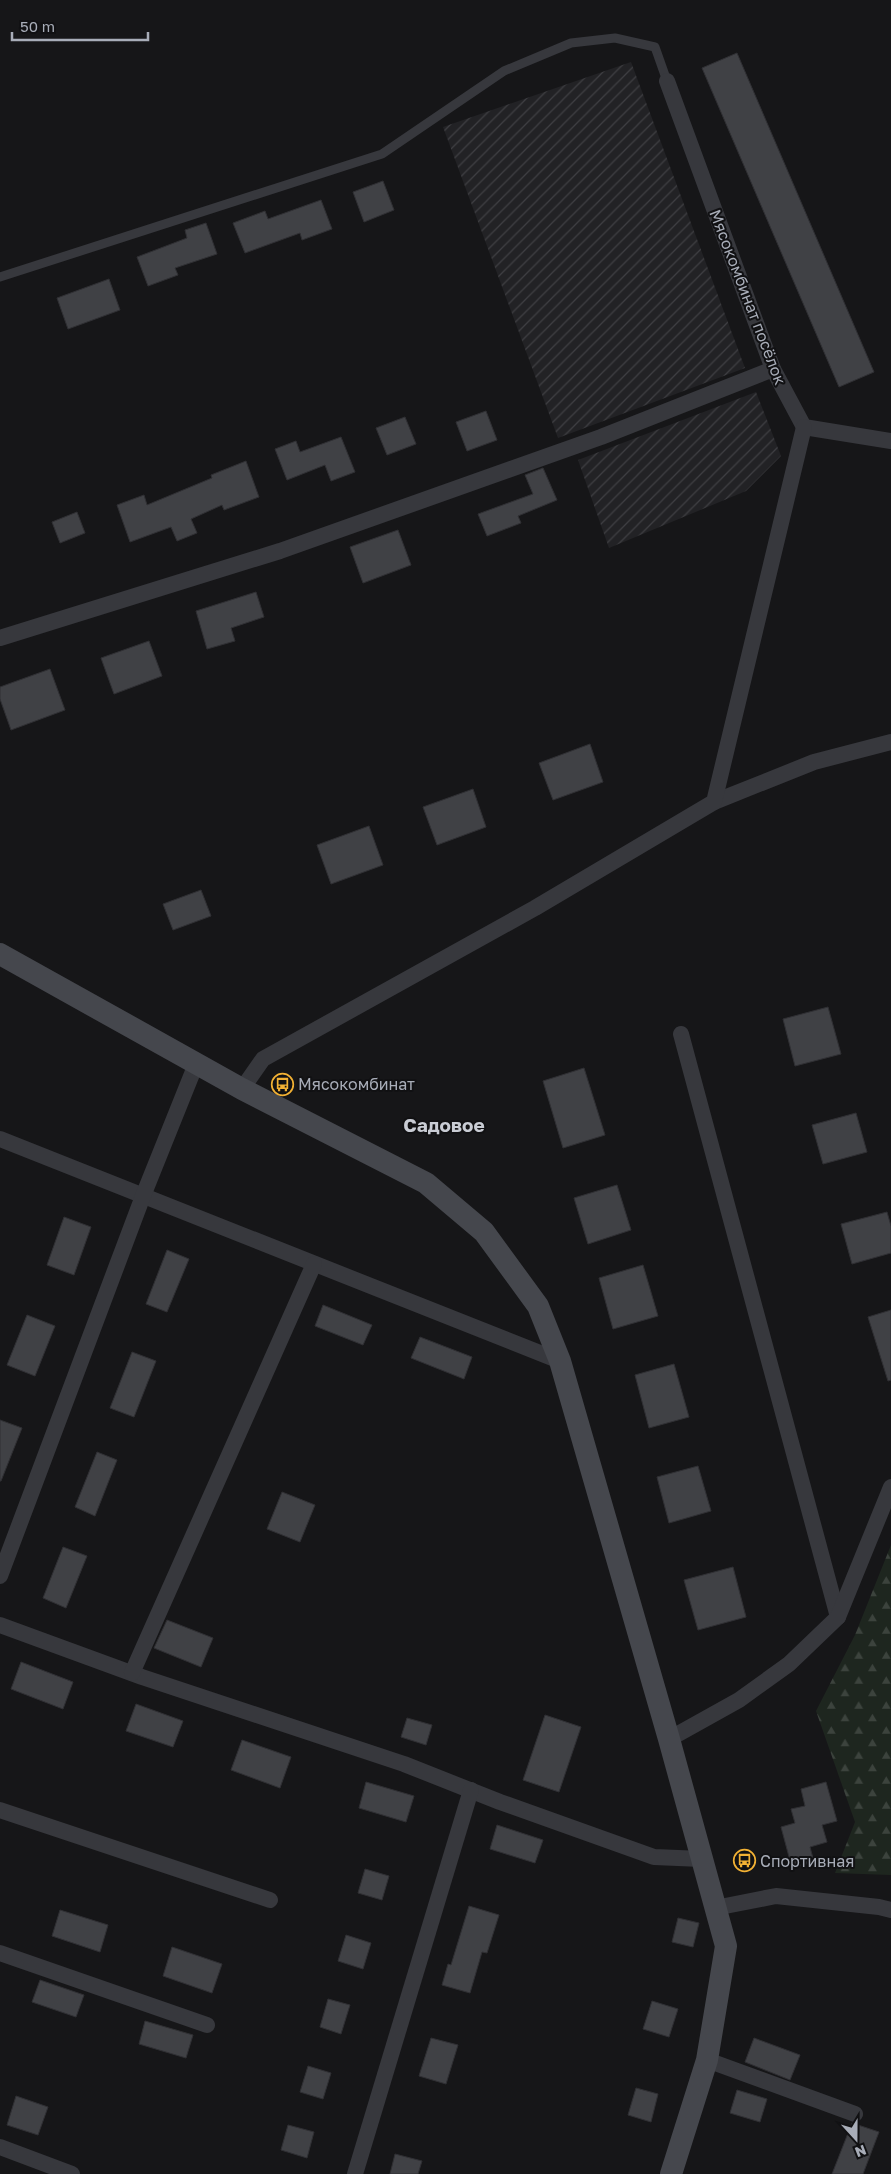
<svg xmlns="http://www.w3.org/2000/svg" width="891" height="2174" viewBox="0 0 891 2174" font-family="'Golos Text',sans-serif">
<defs>
<pattern id="industrial-furrows" width="10" height="10" patternUnits="userSpaceOnUse" patternTransform="scale(1.25)"><rect width="10" height="10" fill="#222225"/><path d="M-1 1l2-2M0 10L10 0M9 11l2-2" fill="none" stroke="#3f3f43"/></pattern>
<pattern id="forest-firs" width="22" height="20" patternUnits="userSpaceOnUse" patternTransform="scale(1.25)"><rect width="22" height="20" fill="#1e261f"/><path d="M5 1l3.5 6h-7zM16 11l3.5 6h-7z" fill="#3c433d"/></pattern>
</defs>
<rect width="100%" height="100%" fill="#161618"/>
<g fill="url(#industrial-furrows)">
<path d="M631 62 745 368 558 438 443 127Z"/>
<path d="M756 392 781 456 746 491 609 548 578 460Z"/>
</g>
<path fill="url(#forest-firs)" d="M891 1545V1875L835 1873 855 1822 816 1711 855 1635Z"/>
<g fill="#404145" stroke="#303034">
<path d="M737 53 874 372 839 387 702 68Z"/>
<path d="M383 181 394 210 364 222 353 192Z"/>
<path d="M321 200 332 229 302 240 300 233 245 253 233 223 265 211 268 219Z"/>
<path d="M206 223 217 254 175 268 178 275 148 286 137 257 187 238 185 230Z"/>
<path d="M109 279 120 310 68 329 57 298Z"/>
<path d="M486 411 497 440 467 451 456 422Z"/>
<path d="M405 417 416 444 387 455 376 428Z"/>
<path d="M341 437 355 472 331 481 325 465 287 480 275 449 296 441 300 452Z"/>
<path d="M246 461 259 497 224 510 222 505 191 519 197 533 177 541 171 527 130 542 117 505 144 495 147 505 212 478 211 475Z"/>
<path d="M543 468 557 500 518 516 521 523 487 536 478 514 533 494 525 475Z"/>
<path d="M77 512 85 533 60 543 52 522Z"/>
<path d="M398 530 411 565 363 583 350 547Z"/>
<path d="M256 592 264 617 231 628 235 641 207 649 196 611Z"/>
<path d="M149 641 162 676 114 694 101 658Z"/>
<path d="M50 669 65 710 11 730 0 699V687Z"/>
<path d="M590 744 603 782 553 800 539 763Z"/>
<path d="M473 789 486 827 437 845 423 807Z"/>
<path d="M369 826 383 865 331 884 317 845Z"/>
<path d="M201 890 211 916 173 930 163 904Z"/>
<path d="M828 1007 841 1054 795 1066 783 1019Z"/>
<path d="M584 1068 605 1135 563 1148 543 1081Z"/>
<path d="M856 1113 867 1152 823 1164 812 1125Z"/>
<path d="M617 1185 631 1230 588 1244 574 1198Z"/>
<path d="M887 1212 891 1226V1253L852 1264 841 1224Z"/>
<path d="M64 1217 91 1227 74 1275 47 1265Z"/>
<path d="M167 1250 189 1259 167 1312 146 1304Z"/>
<path d="M643 1265 658 1316 613 1329 599 1278Z"/>
<path d="M323 1305 372 1325 363 1345 315 1326Z"/>
<path d="M891 1310V1380L888 1381 868 1317Z"/>
<path d="M27 1315 55 1326 35 1376 7 1365Z"/>
<path d="M420 1337 472 1357 464 1379 411 1358Z"/>
<path d="M132 1352 156 1361 134 1417 110 1408Z"/>
<path d="M674 1364 689 1417 649 1428 635 1375Z"/>
<path d="M0 1420 22 1428 1 1481H0Z"/>
<path d="M97 1452 117 1460 95 1516 75 1507Z"/>
<path d="M698 1466 711 1511 669 1523 657 1477Z"/>
<path d="M282 1492 315 1505 300 1542 267 1529Z"/>
<path d="M63 1547 87 1556 66 1608 43 1598Z"/>
<path d="M733 1567 746 1617 698 1630 684 1580Z"/>
<path d="M167 1620 213 1638 201 1667 154 1648Z"/>
<path d="M21 1662 73 1682 63 1709 11 1689Z"/>
<path d="M136 1704 183 1721 173 1747 126 1731Z"/>
<path d="M545 1715 581 1727 559 1792 523 1780Z"/>
<path d="M407 1718 432 1725 426 1745 401 1737Z"/>
<path d="M242 1740 291 1757 280 1788 231 1770Z"/>
<path d="M366 1782 414 1796 406 1822 359 1808Z"/>
<path d="M826 1782 837 1821 822 1825 827 1842 810 1847 814 1862 792 1868 781 1827 795 1823 791 1809 805 1806 801 1789Z"/>
<path d="M497 1825 543 1840 535 1863 490 1849Z"/>
<path d="M365 1869 389 1876 382 1900 358 1893Z"/>
<path d="M469 1906 499 1915 487 1953 482 1952 470 1993 442 1985 448 1964 451 1965Z"/>
<path d="M60 1910 108 1925 100 1952 52 1936Z"/>
<path d="M678 1918 699 1923 693 1947 672 1942Z"/>
<path d="M346 1935 371 1943 363 1969 338 1961Z"/>
<path d="M172 1947 222 1964 212 1993 163 1976Z"/>
<path d="M40 1980 84 1995 76 2017 32 2002Z"/>
<path d="M328 1999 350 2005 341 2034 320 2027Z"/>
<path d="M652 2001 678 2009 669 2037 643 2029Z"/>
<path d="M145 2021 193 2035 186 2058 139 2044Z"/>
<path d="M431 2038 458 2045 446 2084 419 2076Z"/>
<path d="M754 2038 800 2055 790 2080 745 2062Z"/>
<path d="M308 2066 331 2073 323 2099 300 2092Z"/>
<path d="M636 2088 658 2094 651 2122 628 2115Z"/>
<path d="M737 2090 767 2099 760 2122 730 2113Z"/>
<path d="M16 2096 48 2107 38 2135 7 2125Z"/>
<path d="M852 2123 879 2132 863 2174H832Z"/>
<path d="M288 2125 314 2132 307 2158 281 2150Z"/>
<path d="M395 2154 422 2161 418 2174H390Z"/>
</g>
<g fill="none" stroke-linecap="round" stroke-linejoin="round">
<path stroke="#37383d" stroke-width="9" d="M0 277 382 154 504 71 571 43 615 38 655 47 667 81"/>
<g stroke="#37383d" stroke-width="16">
<path d="M667 81 773 369 804 427 891 441"/>
<path d="M0 638 280 551 601 437 773 369"/>
<path d="M714 802 814 762 891 742"/>
<path d="M681 1034 838 1617"/>
<path d="M242 1089 263 1059 535 908 714 802 804 427"/>
<path d="M0 1139 560 1361"/>
<path d="M0 1576 143 1196 196 1064"/>
<path d="M0 1625 142 1677 404 1764 500 1802 654 1857 702 1859"/>
<path d="M132 1673 314 1264"/>
<path d="M669 1739 739 1700 789 1664 838 1617 891 1487"/>
<path d="M0 1810 270 1900"/>
<path d="M715 1908 776 1896 879 1907 891 1910"/>
<path d="M0 1953 207 2025"/>
<path d="M707 2060 855 2114"/>
<path d="M0 2147 72 2174"/>
<path d="M355 2174 471 1790"/>
</g>
<path stroke="#45474d" stroke-width="22" d="M0 954 242 1089 426 1183 484 1232 538 1306 560 1361 669 1739 726 1946 707 2060 671 2174"/>
</g>
<defs>
<symbol id="bus-ring" viewBox="-11 -11 22 22"><circle r="9.5" fill="#111113" stroke="#f2b134" stroke-width="1.5"/><path d="M-5-6H5V4H4V6H2V4H-2V6H-4V4H-5ZM-3.5-4V0h7V-4ZM-3.5 1.2v1.5H-2V1.2ZM2 1.2v1.5H3.5V1.2Z" fill="#f2b134"/></symbol>
</defs>
<g fill-rule="evenodd">
<use href="#bus-ring" x="270" y="1072" width="25" height="25"/>
<use href="#bus-ring" x="732" y="1848" width="25" height="25"/>
</g>
<g text-anchor="middle" dominant-baseline="central" stroke-width="4" stroke-linejoin="round" paint-order="stroke">
<g font-size="16" fill="#a8adb8" stroke="#111113">
<text transform="translate(748 297) rotate(69)">Мясокомбинат посёлок</text>
</g>
<g font-size="16" fill="#a8adb8" stroke="#111113" text-anchor="start">
<text x="298" y="1084">Мясокомбинат</text>
<text x="760" y="1861">Спортивная</text>
</g>
<g font-size="19" font-weight="bold" fill="#c9ccd4" stroke="#111113">
<text x="444" y="1124">Садовое</text>
</g>
</g>
<g transform="translate(856 2139) rotate(159)" stroke="#111113" stroke-width="4" paint-order="stroke">
<path d="M0-4L9 19L0 12L-9 19Z" fill="#a8adb8"/>
<text y="-8" font-size="14" font-weight="bold" text-anchor="middle" fill="#a8adb8">N</text>
</g>
<path d="M12 32v8h136v-8" fill="none" stroke="#a8adb8" stroke-width="2.5"/>
<text x="20" y="32" font-size="15" fill="#a8adb8" stroke="#111113" stroke-width="4" paint-order="stroke">50 m</text>
</svg>
